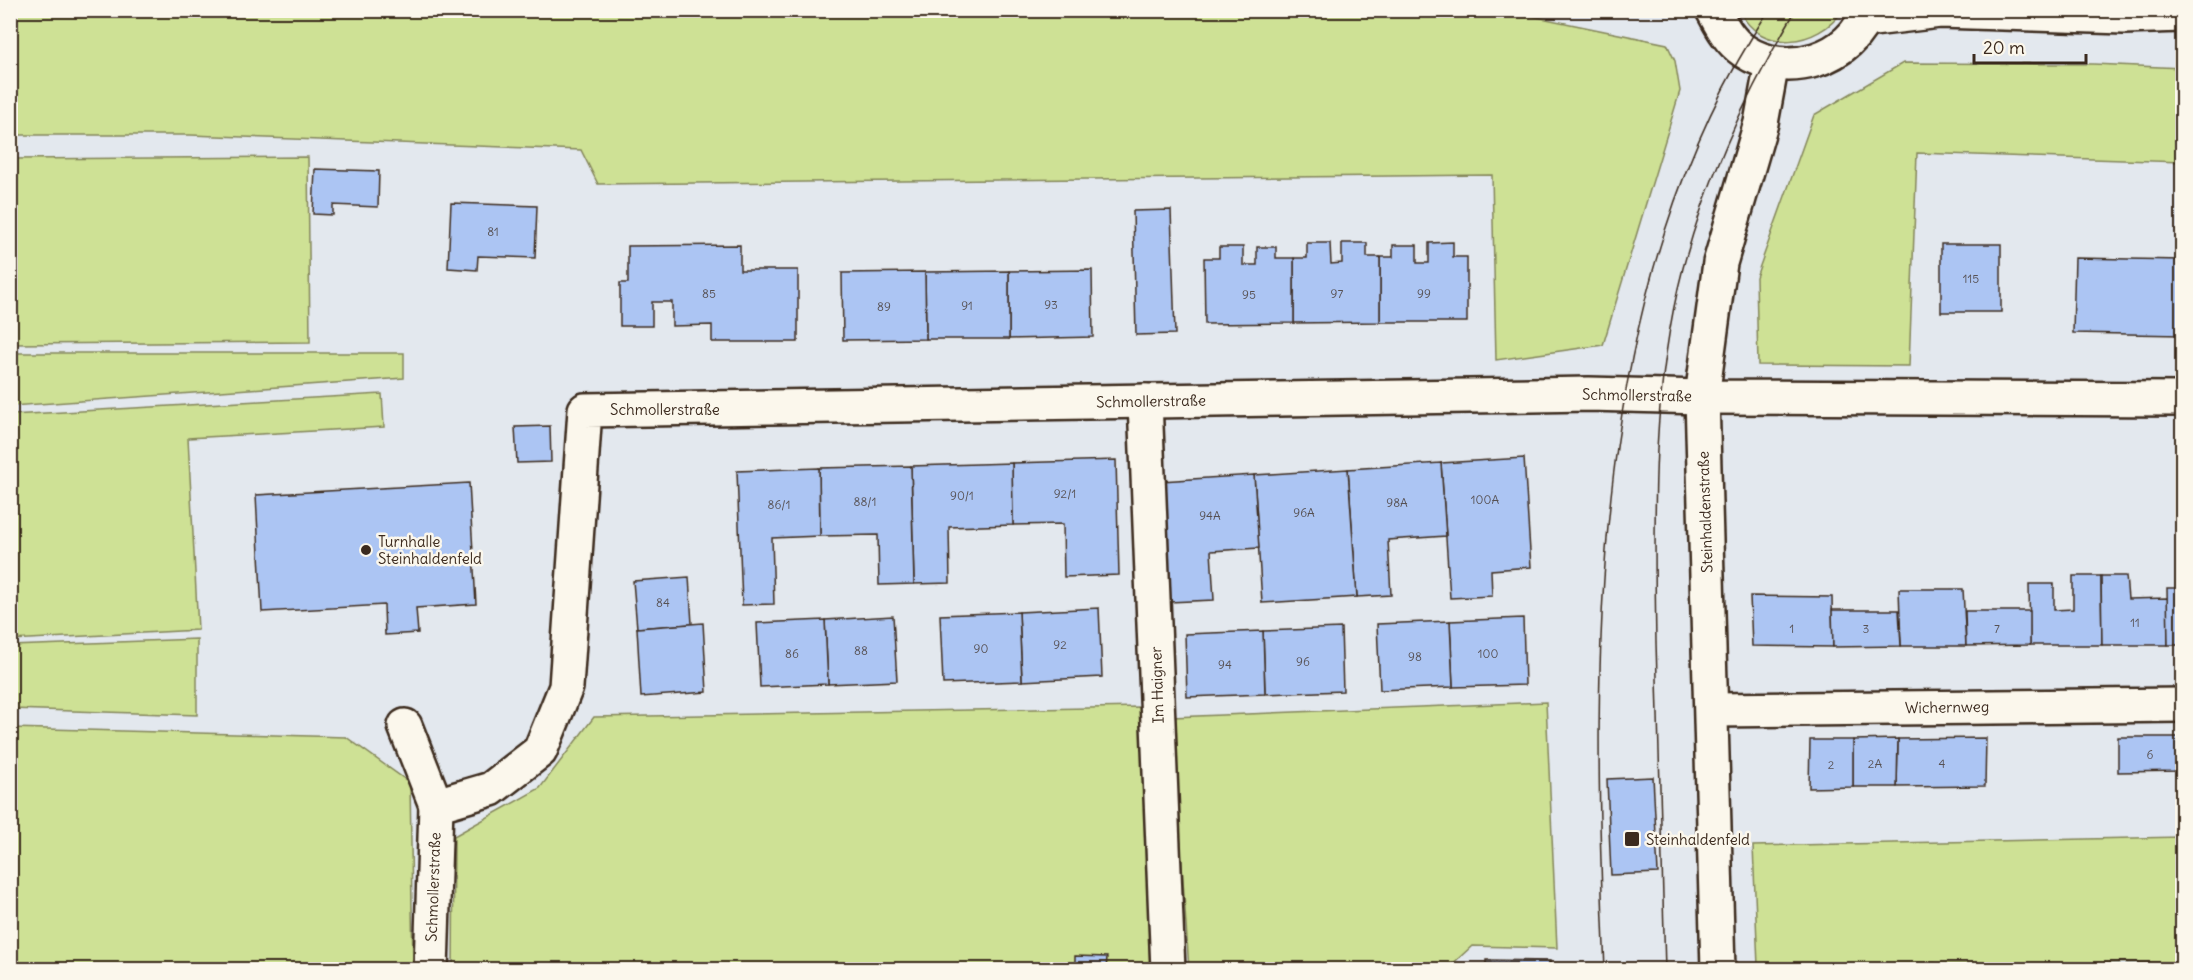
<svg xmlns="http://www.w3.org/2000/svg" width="2193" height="980" viewBox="0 0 2193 980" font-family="Delius,sans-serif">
<rect width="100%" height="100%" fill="#e3e8ee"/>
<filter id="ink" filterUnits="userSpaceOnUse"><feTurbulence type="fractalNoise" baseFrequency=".0167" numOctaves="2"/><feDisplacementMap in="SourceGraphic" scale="12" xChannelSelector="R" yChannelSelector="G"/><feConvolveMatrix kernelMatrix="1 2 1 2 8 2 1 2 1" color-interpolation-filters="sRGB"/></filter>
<g filter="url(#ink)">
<g fill="#cee195" stroke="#84865a" stroke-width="1.5">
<path d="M11 10 1507 11 1667 44 1675 61 1680 91 1603 345 1496 360 1492 175 598 184 581 150 190 135H11Z"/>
<path d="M1740 11H1842C1819 46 1760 55 1740 11Z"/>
<path d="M1903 63 2093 64 2182 68V162L1917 153 1909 366 1758 365 1756 277 1814 115Z"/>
<path d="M308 157 310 342 11 344V159Z"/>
<path d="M11 353H404V378L11 406Z"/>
<path d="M382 394 384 427 188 438 198 630 11 640V415Z"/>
<path d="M197 639V715L11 709V646Z"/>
<path d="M1546 702 1557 948 1472 946 1447 969H1189L1172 717Z"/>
<path d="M1141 707 1150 969 453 970 454 836 540 788 594 717Z"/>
<path d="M10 728 346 737 410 783 413 969 125 970 11 962Z"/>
<path d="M2182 837V962L1758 966 1753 846Z"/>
</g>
<g fill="#acc5f3" stroke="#3b2a1e" stroke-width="1.5">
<path d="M315 169 379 171 378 207 333 205V215L313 214Z"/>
<path d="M451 203 537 206 535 258 478 256 477 270 448 268Z"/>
<path d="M1171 210 1175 334 1136 335 1133 211Z"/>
<path d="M1453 242V257H1467V322H1380V257H1393V245H1417V263H1429V243Z"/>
<path d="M1307 243H1330L1331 264 1342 263V243H1367V257H1380V322L1294 323V258H1307Z"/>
<rect x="1941" y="244" width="60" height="68"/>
<path d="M740 245V270H798V342H712V325L672 326V302H652V326H620V283H628V246Z"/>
<path d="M1219 247H1243V265H1257V247H1276V258H1294V323L1205 324 1204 258H1219Z"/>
<path d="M2075 258 2182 260V335L2073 333Z"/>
<path d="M1092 270 1093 337 1009 339V271Z"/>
<path d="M1009 271V339H926L925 272Z"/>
<path d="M925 272 926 339 843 340 842 273Z"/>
<path d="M550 426 551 462 517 463 515 427Z"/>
<path d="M1524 458 1531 567 1491 570 1492 596 1450 598 1441 463Z"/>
<path d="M1116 460 1119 575 1064 577 1063 524 1013 525 1012 463Z"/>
<path d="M1012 463 1013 525 949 527 950 583 914 584 911 466Z"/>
<path d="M1441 463 1446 536 1388 540 1391 595 1357 597 1348 469Z"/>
<path d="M911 466 914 584 879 585 878 535 820 536 819 468Z"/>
<path d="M819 468 820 536 772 538 774 604 742 605 737 471Z"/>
<path d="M1348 469 1357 597 1262 603 1254 475Z"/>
<path d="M1254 475 1259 548 1211 551 1214 600 1169 602 1161 481Z"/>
<path d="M469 483 476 604 416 608 418 633 385 635 384 605 262 612 256 495Z"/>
<path d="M2073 576H2101L2102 645H2030L2029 584H2054V610L2073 609Z"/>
<path d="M2101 576H2126L2128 599 2168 598V645H2102Z"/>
<path d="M689 577 692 624 637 628 633 581Z"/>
<path d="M2167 588H2182V645H2168Z"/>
<path d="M1899 589H1963L1966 646H1901Z"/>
<path d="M1750 596 1832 597 1833 647 1752 646Z"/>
<path d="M1099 608 1102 677 1022 681 1019 612Z"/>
<path d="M1832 610H1899L1901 646 1833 647Z"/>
<path d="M1965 611H2030V645L1966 646Z"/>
<path d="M1019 612 1022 681 943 684 940 615Z"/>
<path d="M893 616 897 681 828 684 825 620Z"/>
<path d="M1523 618 1525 685 1453 687 1450 621Z"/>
<path d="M825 620 828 684 760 687 757 623Z"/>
<path d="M1450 621 1453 687 1380 690 1377 624Z"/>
<path d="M703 623 707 692 641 697 637 628Z"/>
<path d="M1341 628 1343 691 1265 694 1263 631Z"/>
<path d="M1263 631 1265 694 1187 697 1185 634Z"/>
<path d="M2118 737H2182V771L2118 772Z"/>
<path d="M1986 738 1985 786 1897 787 1898 739Z"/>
<path d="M1898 739 1897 787H1853V740Z"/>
<path d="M1810 740H1853V787L1809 788Z"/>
<path d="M1653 777 1658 873 1611 875 1607 779Z"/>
<path d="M1075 956 1107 957 1106 970H1075Z"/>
<path d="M1486 960 1550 961V970H1486Z"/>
<rect x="1916" y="963" width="19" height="7"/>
</g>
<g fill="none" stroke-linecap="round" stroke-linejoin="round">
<defs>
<g id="minor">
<path d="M1145 401 1168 970"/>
<path d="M1712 710 2182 705"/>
<path d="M405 726 436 805"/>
<path d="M431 970 436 805 491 789 540 751 566 687 585 410 1589 394 1702 397 2182 399"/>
</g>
<path id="tertiary" d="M1718 970 1702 397 1720 263 1761 123 1772 63"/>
<g id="secondary">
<path d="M1713 10C1721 25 1729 41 1744 51 1786 79 1852 60 1868 10"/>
<path d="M1865 20 1940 11 2124 17 2182 15"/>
</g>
</defs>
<use href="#minor" stroke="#3b2a1e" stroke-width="38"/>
<use href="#tertiary" stroke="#3b2a1e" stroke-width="38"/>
<use href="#secondary" stroke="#3b2a1e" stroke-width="38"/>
<use href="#minor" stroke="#fbf7ec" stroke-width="33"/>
<use href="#tertiary" stroke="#fbf7ec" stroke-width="33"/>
<use href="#secondary" stroke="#fbf7ec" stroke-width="33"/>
<g stroke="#3b2a1e" stroke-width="1.5">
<path d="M1605 970C1591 652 1587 286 1769 10"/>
<path d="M1665 970C1661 860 1659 751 1656 642 1654 518 1651 390 1683 268 1708 175 1747 92 1796 10"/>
</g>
</g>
</g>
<g fill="#3b2a1e" stroke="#fbf7ec" stroke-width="2">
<circle cx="366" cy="550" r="6"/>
<rect x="1624" y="831" width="16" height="16" rx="3"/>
</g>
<g text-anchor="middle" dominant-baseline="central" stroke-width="5" stroke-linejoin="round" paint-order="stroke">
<g font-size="12" fill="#575153">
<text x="493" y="231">81</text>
<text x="1971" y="278">115</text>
<text x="709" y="293">85</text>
<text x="1337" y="293">97</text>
<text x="1424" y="293">99</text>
<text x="1249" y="294">95</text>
<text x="1051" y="304">93</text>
<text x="967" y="305">91</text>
<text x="884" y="306">89</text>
<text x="1065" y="493">92/1</text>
<text x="962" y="495">90/1</text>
<text x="1485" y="499">100A</text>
<text x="865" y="501">88/1</text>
<text x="1397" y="502">98A</text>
<text x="779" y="504">86/1</text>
<text x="1304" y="512">96A</text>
<text x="1210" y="515">94A</text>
<text x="663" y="602">84</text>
<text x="2135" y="622">11</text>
<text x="1792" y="628">1</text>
<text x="1866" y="628">3</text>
<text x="1997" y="628">7</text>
<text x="1060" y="644">92</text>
<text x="981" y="648">90</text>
<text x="861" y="650">88</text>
<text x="792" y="653">86</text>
<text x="1488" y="653">100</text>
<text x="1415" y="656">98</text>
<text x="1303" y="661">96</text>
<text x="1225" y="664">94</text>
<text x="2150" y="754">6</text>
<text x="1875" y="763">2A</text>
<text x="1942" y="763">4</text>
<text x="1831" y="764">2</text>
</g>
<g font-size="15" fill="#3b2a1e" stroke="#fbf7ec">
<text transform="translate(1637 395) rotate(1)">Schmollerstraße</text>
<text transform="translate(1151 401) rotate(-1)">Schmollerstraße</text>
<text x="665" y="409">Schmollerstraße</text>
<text transform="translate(1705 512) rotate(-92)">Steinhaldenstraße</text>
<text transform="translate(1157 685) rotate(-92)">Im Haigner</text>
<text transform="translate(1947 707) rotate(-1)">Wichernweg</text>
<text transform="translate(433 887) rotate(-88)">Schmollerstraße</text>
</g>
<g font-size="15" fill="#3b2a1e" stroke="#fbf7ec" text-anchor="start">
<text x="378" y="541">Turnhalle<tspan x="378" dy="17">Steinhaldenfeld</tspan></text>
<text x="1646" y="839">Steinhaldenfeld</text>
</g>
</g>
<rect width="2193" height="980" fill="none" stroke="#fbf7ec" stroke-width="36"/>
<rect x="18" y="18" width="2157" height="944" fill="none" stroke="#3b2a1e" stroke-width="2" filter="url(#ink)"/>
<path d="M1974 54v9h112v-9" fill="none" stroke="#3b2a1e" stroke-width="3"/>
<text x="1983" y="54" font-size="18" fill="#3b2a1e" stroke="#fbf7ec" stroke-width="4.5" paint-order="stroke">20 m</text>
</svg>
